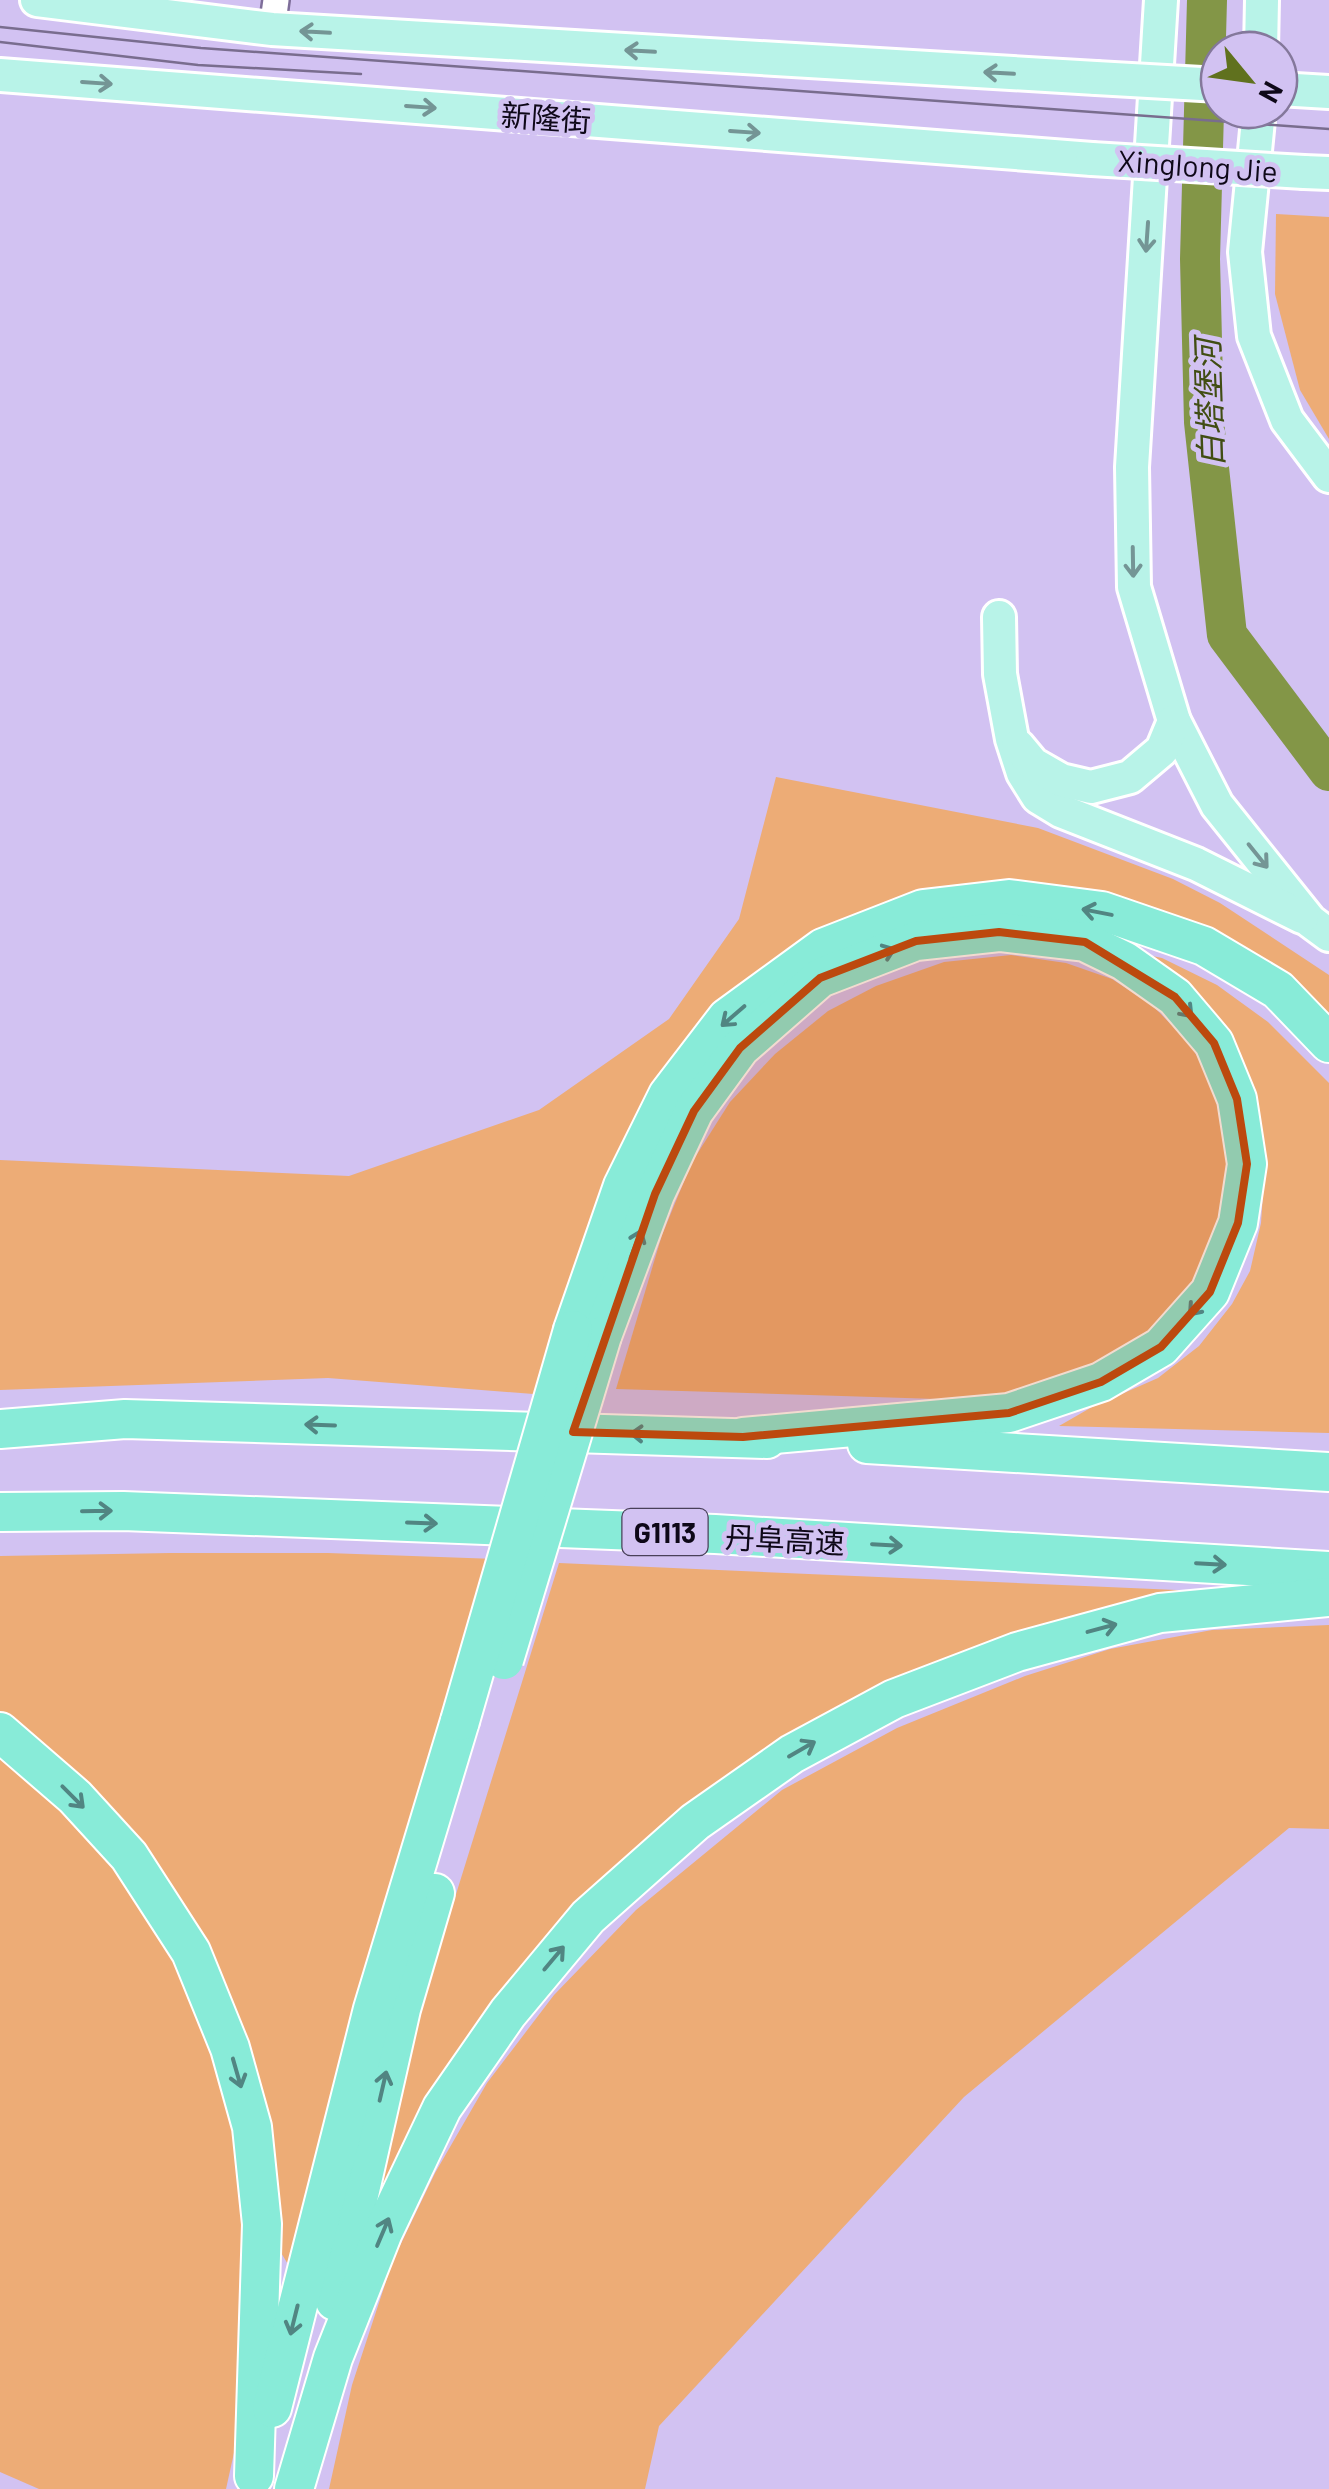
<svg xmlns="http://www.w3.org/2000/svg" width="1329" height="2489" viewBox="0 0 1329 2489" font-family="Barlow,'Noto Sans SC',sans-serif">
<rect width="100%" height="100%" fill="#d2c2f2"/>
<g fill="#edac76">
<path d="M1276 214 1329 217V439L1300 390 1275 294Z"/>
<path d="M776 777 1038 828 1173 879 1220 903 1329 975V1030L1182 925 788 966 546 1395 328 1378 0 1390V1160L349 1176 539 1110 669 1019 739 919Z"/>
<path d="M1128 951 1162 958 1217 985 1268 1022 1329 1083V1433L1059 1426 1092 1407 1158 1378 1199 1346 1232 1304 1250 1271 1261 1223 1264 1178 1260 1128Z"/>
<path d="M1011 955 1066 963 1112 979 1152 1005 1189 1043 1214 1084 1230 1125 1234 1172 1214 1259 1138 1350 1027 1393 969 1400 616 1389 662 1235 692 1162 730 1102 775 1054 828 1011 876 986 944 962Z"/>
<path d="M170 1553H328L496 1559 292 2271 280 2251 264 2121 210 1960 174 1888 118 1816 0 1720V1556Z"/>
<path d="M559 1563 1199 1591 1024 1638 644 1855 374 2210 366 2208 420 2010Z"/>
<path d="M1329 1625V1829L1289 1828 964 2097 659 2426 645 2489H329L352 2385 393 2260 435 2173 487 2083 554 1995 636 1910 782 1790 897 1728 1025 1676 1110 1649 1212 1630Z"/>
<path d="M0 1750 100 1844 176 1955 223 2070 249 2211 245 2403 226 2489H39L0 2472Z"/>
</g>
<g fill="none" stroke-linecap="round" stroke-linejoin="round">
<path stroke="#839647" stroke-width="40" d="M1207 0 1200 259 1204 422 1227 635 1329 771"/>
<defs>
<path id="minor" d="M272 29 276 0"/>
<g id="major">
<path d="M37 0 272 29 1096 78"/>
<path d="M1161 0 1132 467 1134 587 1174 721 1217 805 1310 921 1329 935"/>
<path d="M1261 50 1262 0"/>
<path d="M0 75 1092 159"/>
<path d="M1279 89 1329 92"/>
<path d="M1259 110 1245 252 1254 336 1287 420 1329 476"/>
<path d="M1304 172 1329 173"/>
<path d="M999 617 1000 674 1012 739 1023 773 1038 797 1061 811 1196 864 1302 917"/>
<path d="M1018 746 1033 764 1061 780 1091 787 1130 777 1162 750 1174 721"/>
</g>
<g id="highway">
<path d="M573 1330 623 1186 668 1095 727 1018 823 948 923 909 1009 899 1102 911 1204 946 1278 990 1329 1043"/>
<path d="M602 1336 655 1194 694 1111 740 1048 820 978 916 941 999 932 1085 942 1124 961 1175 997 1214 1043 1237 1099 1247 1164 1238 1223 1210 1292 1161 1347 1101 1382 1009 1413 743 1437"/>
<path d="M0 1429 125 1419 767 1439"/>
<path d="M867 1444 1329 1472"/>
<path d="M0 1512 123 1511 715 1534 1329 1571"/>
<path d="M0 1732 75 1797 129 1856 191 1952 230 2048 252 2127 262 2224 254 2476"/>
<path d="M335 2301 401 2009 435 1893"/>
<path d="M272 2408 373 2009 460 1721"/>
<path d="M294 2489 333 2358 383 2232 442 2108 508 2013 588 1917 695 1822 792 1754 894 1699 1017 1652 1160 1613 1329 1597"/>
</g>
</defs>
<use href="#minor" stroke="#7e6e9a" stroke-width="30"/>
<use href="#major" stroke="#fff" stroke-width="38"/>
<use href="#highway" stroke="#fff" stroke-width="42"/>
<use href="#minor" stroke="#fff" stroke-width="25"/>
<use href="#major" stroke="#b8f3e8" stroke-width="32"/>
<use href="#highway" stroke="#88ebd8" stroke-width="38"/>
<g stroke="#796d8e" stroke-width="2.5">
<path d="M0 27 201 48 1329 129"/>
<path d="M0 42 198 65 361 74"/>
</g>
<defs>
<g id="major-bridge">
<path d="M1096 78 1219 85"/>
<path d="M1092 159 1304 172"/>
</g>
<g id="highway-bridge">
<path d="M504 1660 602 1336"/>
<path d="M460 1721 573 1330"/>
</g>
</defs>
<use href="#major-bridge" stroke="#fff" stroke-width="38" stroke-linecap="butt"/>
<use href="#highway-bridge" stroke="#fff" stroke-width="42" stroke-linecap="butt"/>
<use href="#major-bridge" stroke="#b8f3e8" stroke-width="32"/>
<use href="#highway-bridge" stroke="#88ebd8" stroke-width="38"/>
</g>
<defs><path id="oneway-shaft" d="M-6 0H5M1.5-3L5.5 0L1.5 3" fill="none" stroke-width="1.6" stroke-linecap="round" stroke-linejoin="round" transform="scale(2.5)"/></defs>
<g stroke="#749595">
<use href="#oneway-shaft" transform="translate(315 32) rotate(-177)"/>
<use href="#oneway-shaft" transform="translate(640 51) rotate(-177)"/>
<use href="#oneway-shaft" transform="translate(999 73) rotate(-177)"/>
<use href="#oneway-shaft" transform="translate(97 83) rotate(4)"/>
<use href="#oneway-shaft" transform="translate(421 107) rotate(4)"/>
<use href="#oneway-shaft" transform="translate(745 132) rotate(4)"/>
<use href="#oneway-shaft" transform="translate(1147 237) rotate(94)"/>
<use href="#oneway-shaft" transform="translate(1133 562) rotate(89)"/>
<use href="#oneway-shaft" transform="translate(1258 856) rotate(51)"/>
</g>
<g stroke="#518582">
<use href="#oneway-shaft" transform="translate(1097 912) rotate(-169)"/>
<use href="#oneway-shaft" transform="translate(881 954) rotate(-21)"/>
<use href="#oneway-shaft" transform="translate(1182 1006) rotate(47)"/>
<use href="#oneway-shaft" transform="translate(733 1016) rotate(139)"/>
<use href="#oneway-shaft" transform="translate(636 1244) rotate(-69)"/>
<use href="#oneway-shaft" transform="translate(1199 1304) rotate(131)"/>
<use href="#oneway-shaft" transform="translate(320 1425) rotate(-178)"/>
<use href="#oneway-shaft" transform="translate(645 1434) rotate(-178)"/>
<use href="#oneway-shaft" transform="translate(97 1511) rotate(-1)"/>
<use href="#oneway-shaft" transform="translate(422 1523) rotate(2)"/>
<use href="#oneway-shaft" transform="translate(887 1545) rotate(3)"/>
<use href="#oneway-shaft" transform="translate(1211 1564) rotate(3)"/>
<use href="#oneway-shaft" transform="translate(1102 1628) rotate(-15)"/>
<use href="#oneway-shaft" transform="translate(802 1749) rotate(-30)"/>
<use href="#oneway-shaft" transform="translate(73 1797) rotate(45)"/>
<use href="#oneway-shaft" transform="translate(554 1958) rotate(-50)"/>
<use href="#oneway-shaft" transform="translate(237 2073) rotate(74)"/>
<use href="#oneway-shaft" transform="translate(383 2086) rotate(-77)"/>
<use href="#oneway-shaft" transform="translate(383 2232) rotate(-67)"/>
<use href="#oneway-shaft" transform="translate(294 2320) rotate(104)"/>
</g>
<path fill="#bc490e" fill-opacity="0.2" stroke="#bc490e" stroke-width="8" stroke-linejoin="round" d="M999 932 1085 942 1175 997 1214 1043 1237 1099 1247 1164 1238 1223 1210 1292 1161 1347 1101 1382 1009 1413 743 1437 573 1432 655 1194 694 1111 740 1048 820 978 916 941Z"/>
<g text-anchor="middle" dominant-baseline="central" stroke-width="10" stroke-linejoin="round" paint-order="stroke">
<rect fill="#d2c2f2" stroke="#494059" stroke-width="2.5" x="622.5" y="1509" width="85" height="46" rx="8"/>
<g font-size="28" font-weight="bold" fill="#0e0818">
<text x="665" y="1532">G1113</text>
</g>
<g font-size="30" fill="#0e0818" stroke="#d2c2f2">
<text transform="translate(546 117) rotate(4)">新隆街</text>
<text transform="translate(1198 165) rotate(4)">Xinglong Jie</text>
<text transform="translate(785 1539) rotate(3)">丹阜高速</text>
</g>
<g font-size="32" font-style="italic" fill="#414d13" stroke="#d2c2f2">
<text transform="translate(1208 403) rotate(-92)">白塔堡河</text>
</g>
</g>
<g transform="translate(1249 80) rotate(119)"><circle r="48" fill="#d2c2f2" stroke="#84789b" stroke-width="2.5"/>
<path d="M0-8L18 38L0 25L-18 38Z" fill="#60711e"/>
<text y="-15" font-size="28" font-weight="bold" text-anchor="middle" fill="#0e0818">N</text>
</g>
</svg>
